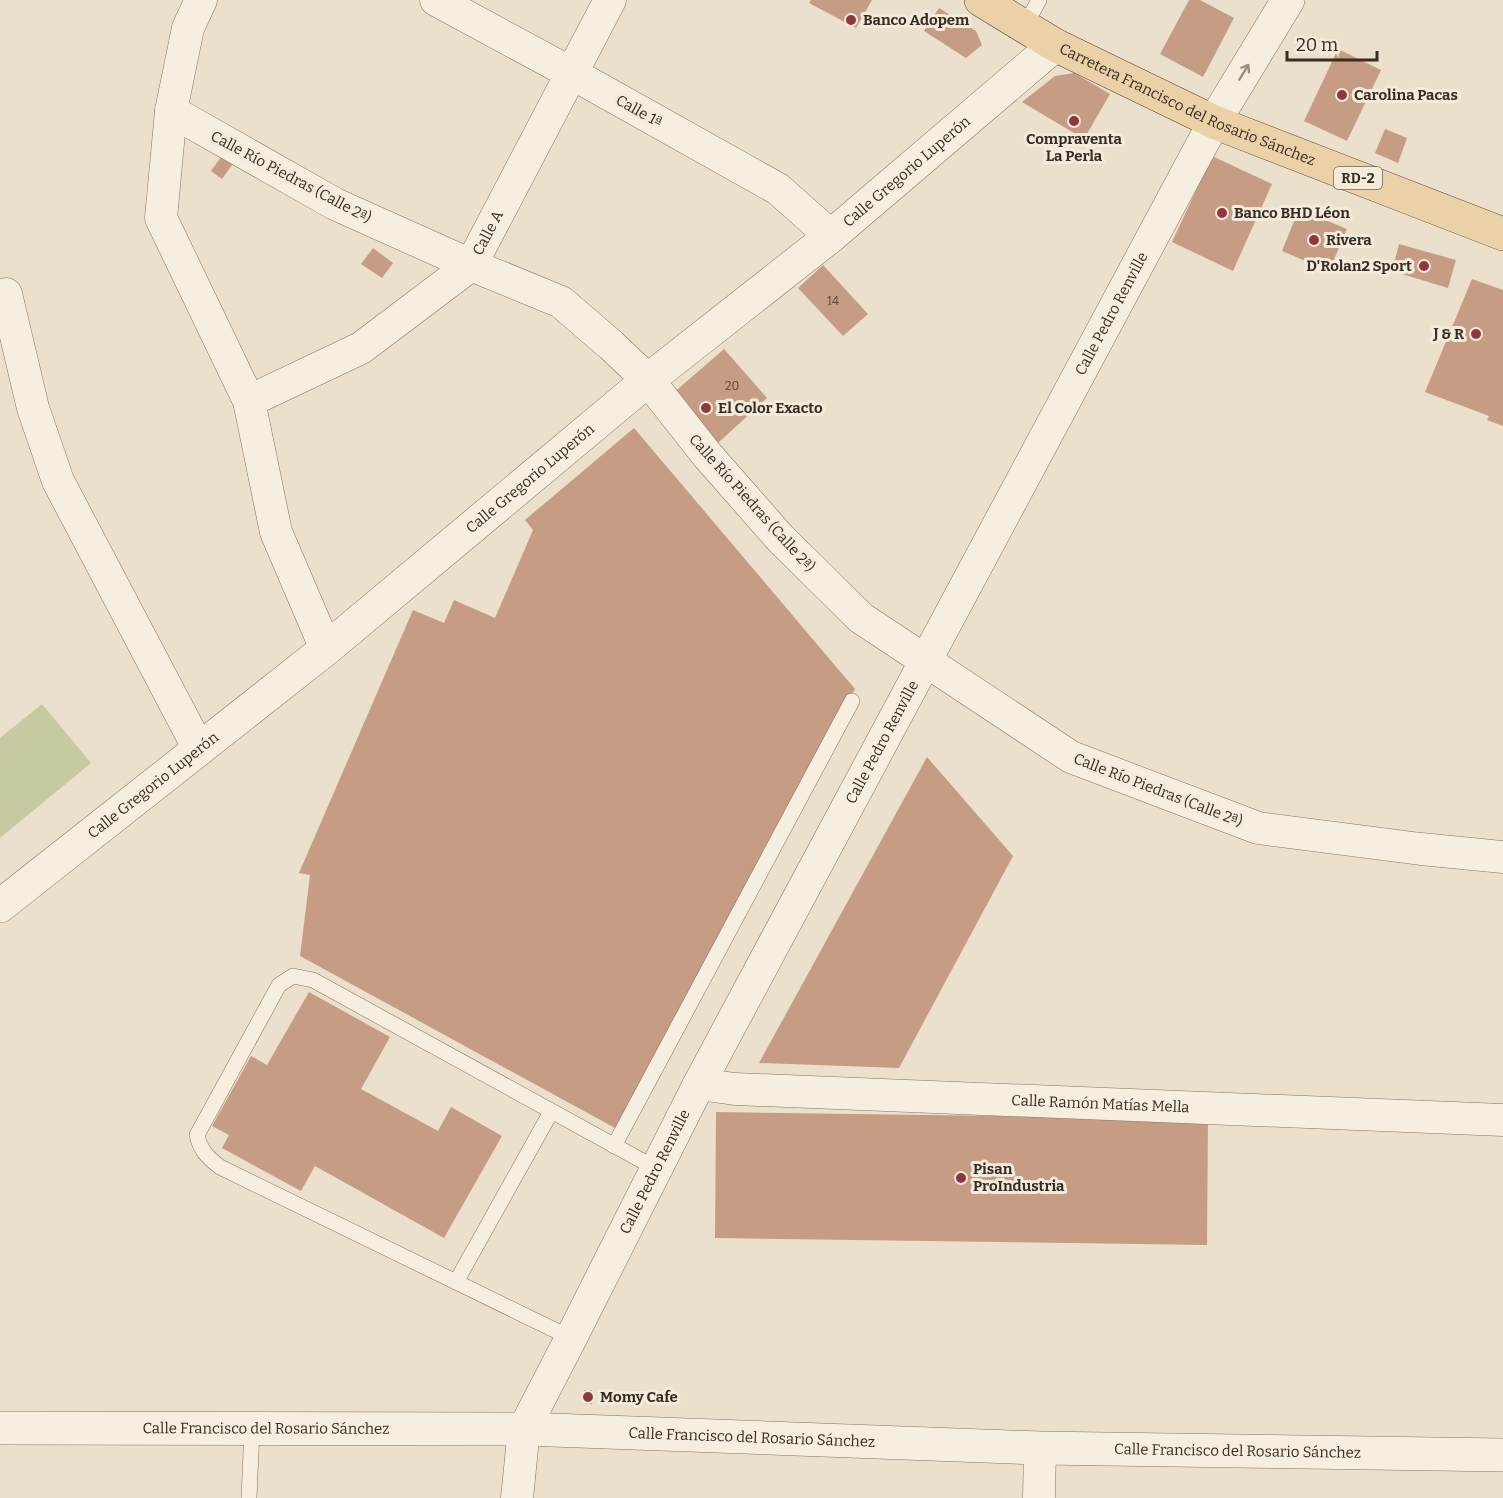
<svg xmlns="http://www.w3.org/2000/svg" width="1503" height="1498" viewBox="0 0 1503 1498" font-family="Bitter,serif">
<rect width="100%" height="100%" fill="#ebe0cc"/>
<path fill="#c7c9a0" d="M42 704 91 763 0 838V738Z"/>
<g fill="#c69c85">
<path d="M811 0H872L856 28 809 3Z"/>
<path d="M1189 0H1200L1234 18 1203 77 1160 54Z"/>
<path d="M939 8 976 31 982 45 966 58 924 31Z"/>
<path d="M1338 49 1381 70 1347 141 1304 121Z"/>
<path d="M1074 73 1110 94 1084 139 1022 102 1055 76Z"/>
<path d="M1385 129 1407 138 1398 163 1375 153Z"/>
<path d="M1212 156 1272 184 1233 271 1172 242Z"/>
<path d="M221 157 232 165 222 179 211 171Z"/>
<path d="M1299 209 1347 229 1329 271 1282 251Z"/>
<path d="M1399 244 1456 260 1448 288 1392 271Z"/>
<path d="M373 248 393 263 382 278 361 264Z"/>
<path d="M823 265 868 314 843 336 798 288Z"/>
<path d="M1472 279 1503 290V426L1487 420 1489 416 1425 392Z"/>
<path d="M724 349 767 398 716 445 671 395Z"/>
<path d="M634 428 855 689 615 1128 300 956 310 875 299 873 413 610 444 623 454 600 495 618 533 530 525 520Z"/>
<path d="M927 757 1013 856 899 1068 759 1063Z"/>
<path d="M309 992 390 1037 361 1089 438 1131 451 1107 502 1136 444 1238 315 1166 301 1191 222 1148 229 1135 212 1126 251 1056 267 1065Z"/>
<path d="M716 1112 1208 1119 1207 1245 715 1238Z"/>
<path d="M584 1390H592V1404H585Z"/>
</g>
<g fill="none" stroke-linecap="round" stroke-linejoin="round">
<defs>
<g id="service">
<path d="M1025 26 1039 0"/>
<path d="M614 1146 852 701"/>
<path d="M456 1282 551 1112"/>
<path d="M571 1338 220 1167C208 1158 200 1150 197 1135L279 985 293 976 313 980 657 1169"/>
<path d="M249 1498 252 1429"/>
</g>
<g id="minor">
<path d="M201 0 188 28 171 111 161 218 249 401 276 532 326 649"/>
<path d="M436 0 571 73 778 189 831 236"/>
<path d="M171 111 335 204 471 265 561 302 611 345 648 380 708 456 780 538 861 618 1071 757 1258 828 1421 849 1503 857"/>
<path d="M6 294 33 408 58 481 199 749"/>
<path id="s1" d="M249 401 361 348 471 265 610 0"/>
<path id="s2" d="M699 1084 735 1089 1503 1120"/>
<path id="s3" d="M517 1498 524 1429 571 1338 699 1084 1214 122"/>
<path d="M1039 1498 1040 1448"/>
</g>
<g id="tertiary">
<path d="M1214 122 1288 0"/>
<path id="s4" d="M0 906 326 649 648 380 831 236 1055 45"/>
<path id="s5" d="M0 1428 524 1429 1040 1448 1503 1455"/>
</g>
<g id="primary">
<path id="s6" d="M981 0 1055 45 1214 122 1503 234"/>
</g>
</defs>
<use href="#service" stroke="#877361" stroke-width="16"/>
<use href="#minor" stroke="#877361" stroke-width="33"/>
<use href="#tertiary" stroke="#877361" stroke-width="34"/>
<use href="#primary" stroke="#564234" stroke-width="34"/>
<use href="#service" stroke="#f6eedf" stroke-width="15"/>
<use href="#minor" stroke="#f6eedf" stroke-width="32"/>
<use href="#tertiary" stroke="#f6eedf" stroke-width="33"/>
<use href="#primary" stroke="#ead1a8" stroke-width="33"/>
</g>
<defs><path id="oneway-shaft" d="M-6 0H5M1.5-3L5.5 0L1.5 3" fill="none" stroke-width="1.6" stroke-linecap="round" stroke-linejoin="round" transform="scale(1.5)"/></defs>
<use stroke="#988d81" href="#oneway-shaft" transform="translate(1244 72) rotate(-59)"/>
<g fill="#90373d" stroke="#f3ebdb" stroke-width="2">
<circle cx="851" cy="20" r="6"/>
<circle cx="1342" cy="95" r="6"/>
<circle cx="1074" cy="121" r="6"/>
<circle cx="1222" cy="213" r="6"/>
<circle cx="1314" cy="240" r="6"/>
<circle cx="1424" cy="266" r="6"/>
<circle cx="1476" cy="334" r="6"/>
<circle cx="706" cy="408" r="6"/>
<circle cx="961" cy="1178" r="6"/>
<circle cx="588" cy="1397" r="6"/>
</g>
<g text-anchor="middle" dominant-baseline="central" stroke-width="6" stroke-linejoin="round" paint-order="stroke">
<g font-size="12" fill="#5c483c">
<text x="833" y="301">14</text>
<text x="732" y="386">20</text>
</g>
<rect fill="#f3ebdb" stroke="#71655a" stroke-width="1.5" x="1334" y="167" width="48" height="22" rx="4.5"/>
<g font-size="14" font-weight="bold" fill="#392c23">
<text x="1358" y="178">RD-2</text>
</g>
<g font-size="15" font-weight="bold" fill="#392c23" stroke="#f3ebdb" text-anchor="start">
<text x="863" y="20">Banco Adopem</text>
<text x="1354" y="95">Carolina Pacas</text>
<text x="1074" y="139" text-anchor="middle">Compraventa<tspan x="1074" dy="17">La Perla</tspan></text>
<text x="1234" y="213">Banco BHD Léon</text>
<text x="1326" y="240">Rivera</text>
<text x="1412" y="266" text-anchor="end">D'Rolan2 Sport</text>
<text x="1464" y="334" text-anchor="end">J &amp; R</text>
<text x="718" y="408">El Color Exacto</text>
<text x="973" y="1169">Pisan<tspan x="973" dy="17">ProIndustria</tspan></text>
<text x="600" y="1397">Momy Cafe</text>
</g>
<g font-size="15" fill="#392c23" stroke="#f3ebdb">
<text stroke="none"><textPath href="#s6" startOffset="232">Carretera Francisco del Rosario Sánchez</textPath></text>
<text transform="translate(639 111) rotate(29)">Calle 1ª</text>
<text stroke="none"><textPath href="#s4" startOffset="1167">Calle Gregorio Luperón</textPath></text>
<text transform="translate(291 177) rotate(28)">Calle Río Piedras (Calle 2ª)</text>
<text stroke="none"><textPath href="#s1" startOffset="298">Calle A</textPath></text>
<text stroke="none"><textPath href="#s3" startOffset="1330">Calle Pedro Renville</textPath></text>
<text stroke="none"><textPath href="#s4" startOffset="681">Calle Gregorio Luperón</textPath></text>
<text transform="translate(752 503) rotate(48)">Calle Río Piedras (Calle 2ª)</text>
<text stroke="none"><textPath href="#s3" startOffset="844">Calle Pedro Renville</textPath></text>
<text stroke="none"><textPath href="#s4" startOffset="195">Calle Gregorio Luperón</textPath></text>
<text transform="translate(1158 790) rotate(21)">Calle Río Piedras (Calle 2ª)</text>
<text stroke="none"><textPath href="#s2" startOffset="402">Calle Ramón Matías Mella</textPath></text>
<text stroke="none"><textPath href="#s3" startOffset="358">Calle Pedro Renville</textPath></text>
<text stroke="none"><textPath href="#s5" startOffset="266">Calle Francisco del Rosario Sánchez</textPath></text>
<text stroke="none"><textPath href="#s5" startOffset="752">Calle Francisco del Rosario Sánchez</textPath></text>
<text stroke="none"><textPath href="#s5" startOffset="1238">Calle Francisco del Rosario Sánchez</textPath></text>
</g>
</g>
<path d="M1287 51v9h90v-9" fill="none" stroke="#392c23" stroke-width="3"/>
<text x="1296" y="51" font-size="18" fill="#392c23" stroke="#f3ebdb" stroke-width="4.5" paint-order="stroke">20 m</text>
</svg>
